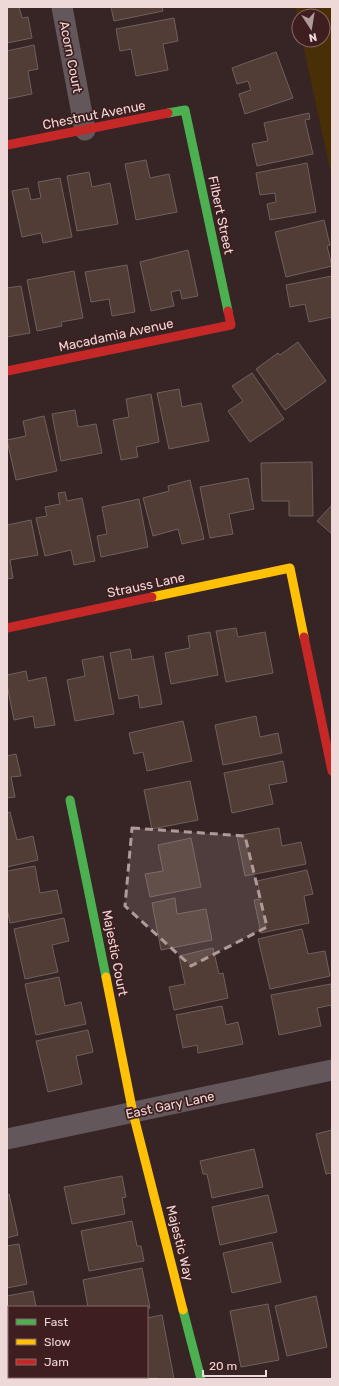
<svg xmlns="http://www.w3.org/2000/svg" width="339" height="1386" viewBox="0 0 339 1386" font-family="Rubik,sans-serif">
<rect width="100%" height="100%" fill="#372525"/>
<path fill="#492f05" d="M295 7H332V178L302 40H323V16H299V27Z"/>
<g fill="#513c36" stroke="#6f605d">
<path d="M7 7H19L22 18 28 17 32 38 7 43Z"/>
<path d="M111 7H162L163 11 114 21Z"/>
<path d="M174 18 178 41 163 44 168 70 136 76 131 49 120 51 116 29Z"/>
<path d="M34 45 38 69 28 71 32 94 7 99V51Z"/>
<path d="M276 52 293 98 245 114 239 94 251 90 248 81 237 84 232 68Z"/>
<path d="M309 113 310 119 305 120 313 154 257 166 252 144 268 141 264 123Z"/>
<path d="M146 160 150 178 169 174 177 212 136 220 125 164Z"/>
<path d="M307 163 316 212 270 220 267 204 276 202 275 193 260 195 256 173Z"/>
<path d="M89 172 92 187 110 183 118 224 77 231 67 176Z"/>
<path d="M60 178 72 237 43 243 41 233 22 237 12 191 28 188 31 200 41 198 38 182Z"/>
<path d="M324 220 330 245 327 246 332 266 286 277 275 232Z"/>
<path d="M188 250 198 296 182 299 180 290 171 292 174 306 151 311 140 262Z"/>
<path d="M127 265 135 312 112 316 109 299 91 302 85 272Z"/>
<path d="M74 271 83 318 61 322 62 326 37 331 27 280Z"/>
<path d="M332 276V317L309 322 305 304 290 307 286 285Z"/>
<path d="M21 286 30 333 7 337V288Z"/>
<path d="M298 342 326 381 285 410 256 369 278 353 280 355Z"/>
<path d="M252 373 284 419 250 442 228 411 243 401 232 386Z"/>
<path d="M179 389 182 407 201 403 209 441 169 449 157 393Z"/>
<path d="M151 394 159 442 136 447 138 457 121 460 113 420 129 417 126 399Z"/>
<path d="M75 410 78 427 96 424 102 453 61 461 52 414Z"/>
<path d="M44 416 57 471 16 480 7 440 26 436 23 421Z"/>
<path d="M312 462 313 516H289V501H262L261 463Z"/>
<path d="M248 478 254 509 229 514 233 534 210 538 200 487Z"/>
<path d="M190 480 204 539 182 544 178 529 153 536 143 498 169 491 168 486Z"/>
<path d="M65 492 67 501 82 498 95 561 74 565 71 550 45 556 36 518 47 516 45 507 60 504 58 493Z"/>
<path d="M139 499 148 547 101 557 97 536 107 534 102 507Z"/>
<path d="M332 505V534L317 521Z"/>
<path d="M31 520 38 555 10 560 13 578 7 579V525Z"/>
<path d="M236 628 238 637 265 632 273 673 226 682 216 631Z"/>
<path d="M210 632 218 675 171 684 165 653 190 648 188 636Z"/>
<path d="M130 649 132 660 153 656 162 704 140 708 138 695 119 699 110 653Z"/>
<path d="M103 656 114 714 75 721 67 680 85 676 82 660Z"/>
<path d="M26 671 28 681 46 677 55 725 35 728 33 716 14 720 7 685V675Z"/>
<path d="M256 716 260 737 278 733 282 753 223 765 215 725Z"/>
<path d="M183 721 192 761 147 771 143 752 134 754 129 733Z"/>
<path d="M16 754 21 776 11 777 15 797 7 798V756Z"/>
<path d="M283 761 287 782 269 785 273 804 232 813 224 773Z"/>
<path d="M190 781 198 820 152 829 144 790Z"/>
<path d="M10 812 17 840 33 836 38 860 7 867V813Z"/>
<path d="M279 828 282 846 301 842 306 864 245 876 237 836Z"/>
<path d="M191 838 201 887 150 897 145 874 163 871 158 845Z"/>
<path d="M35 866 40 893 57 890 62 913 10 923 7 908V871Z"/>
<path d="M307 870 313 894 304 896 309 923 261 933 254 900 261 899 257 881Z"/>
<path d="M175 898 177 914 206 909 212 940 161 950 152 903Z"/>
<path d="M64 918 69 941 52 945 58 972 25 979 14 929Z"/>
<path d="M302 929 308 954 325 951 330 976 270 989 258 939Z"/>
<path d="M213 948 219 974 223 973 228 998 174 1010 169 987 185 984 179 956Z"/>
<path d="M59 977 65 1006 81 1002 86 1024 36 1035 25 984Z"/>
<path d="M331 984 332 1005 317 1008 321 1026 279 1035 271 995Z"/>
<path d="M222 1006 226 1025 238 1022 243 1044 198 1053 197 1045 183 1048 176 1015Z"/>
<path d="M88 1030 93 1052 76 1056 82 1084 48 1092 36 1041Z"/>
<path d="M332 1130V1173L326 1174 316 1134Z"/>
<path d="M254 1149 263 1187 212 1198 207 1174H203L200 1161Z"/>
<path d="M122 1176 126 1197 122 1198 125 1214 72 1224 64 1187Z"/>
<path d="M9 1194 18 1235 7 1238V1195Z"/>
<path d="M268 1195 277 1232 220 1245 212 1207Z"/>
<path d="M132 1221 137 1246H141L144 1261 89 1271 81 1231Z"/>
<path d="M272 1242 281 1282 232 1293 223 1253Z"/>
<path d="M19 1244 27 1284 7 1288V1246Z"/>
<path d="M142 1268 150 1308 88 1307 83 1280Z"/>
<path d="M33 1291 36 1307H9V1336H7V1296Z"/>
<path d="M316 1296 327 1347 287 1356 275 1306Z"/>
<path d="M268 1304 279 1360 241 1367 230 1311Z"/>
<path d="M162 1315 174 1379H158L157 1378 131 1379 130 1377H147V1318Z"/>
<path d="M9 1345V1377H26L27 1379H7V1346Z"/>
<rect x="33" y="1377" width="42" height="2"/>
<rect x="83" y="1377" width="41" height="2"/>
</g>
<g fill="none" stroke-linecap="round" stroke-linejoin="round">
<g stroke="#63575b" stroke-width="21">
<path d="M62 7 85 130"/>
<path d="M7 1139 332 1070"/>
</g>
<g stroke="#4caf50" stroke-width="9">
<path d="M168 113 185 110 228 311"/>
<path d="M70 800 106 977"/>
<path d="M183 1310 201 1379"/>
</g>
<g stroke="#ffc107" stroke-width="9">
<path d="M152 597 290 568 304 637"/>
<path d="M106 977 133 1113 183 1310"/>
</g>
<g stroke="#c62828" stroke-width="9">
<path d="M7 145 168 113"/>
<path d="M7 371 231 325 228 311"/>
<path d="M7 628 152 597"/>
<path d="M304 637 332 771"/>
</g>
</g>
<path fill="#af9a99" fill-opacity="0.2" stroke="#af9a99" stroke-width="3" stroke-dasharray="8 5" stroke-linejoin="round" d="M132 828 245 836 267 927 191 966 125 906Z"/>
<g text-anchor="middle" dominant-baseline="central" stroke-width="3.5" stroke-linejoin="round" paint-order="stroke">
<g font-size="13" fill="#efd9d8" stroke="#3e1e1e">
<text transform="translate(71 57) rotate(79)">Acorn Court</text>
<text transform="translate(94 115) rotate(-11)">Chestnut Avenue</text>
<text transform="translate(221 215) rotate(78)">Filbert Street</text>
<text transform="translate(116 335) rotate(-12)">Macadamia Avenue</text>
<text transform="translate(146 585) rotate(-12)">Strauss Lane</text>
<text transform="translate(115 953) rotate(79)">Majestic Court</text>
<text transform="translate(170 1105) rotate(-12)">East Gary Lane</text>
<text transform="translate(180 1243) rotate(76)">Majestic Way</text>
</g>
</g>
<rect width="339" height="1386" fill="none" stroke="#efd9d8" stroke-width="16"/>
<rect x="8" y="1306" width="140" height="72" fill="#3e1e1e" stroke="#856968"/>
<rect x="16" y="1319" width="20" height="6" fill="#4caf50" stroke="#856968"/>
<text x="44" y="1326" font-size="12" fill="#efd9d8">Fast</text>
<rect x="16" y="1339" width="20" height="6" fill="#ffc107" stroke="#856968"/>
<text x="44" y="1346" font-size="12" fill="#efd9d8">Slow</text>
<rect x="16" y="1359" width="20" height="6" fill="#c62828" stroke="#856968"/>
<text x="44" y="1366" font-size="12" fill="#efd9d8">Jam</text>
<g transform="translate(311 28) rotate(168)"><circle r="19" fill="#3e1e1e" stroke="#856968"/>
<path d="M0-3L7 15L0 10L-7 15Z" fill="#af9a99"/>
<text y="-6" font-size="11" font-weight="bold" text-anchor="middle" fill="#efd9d8">N</text>
</g>
<path d="M203 1370v6h63v-6" fill="none" stroke="#efd9d8" stroke-width="2"/>
<text x="209" y="1370" font-size="12" fill="#efd9d8" stroke="#3e1e1e" stroke-width="3" paint-order="stroke">20 m</text>
</svg>
